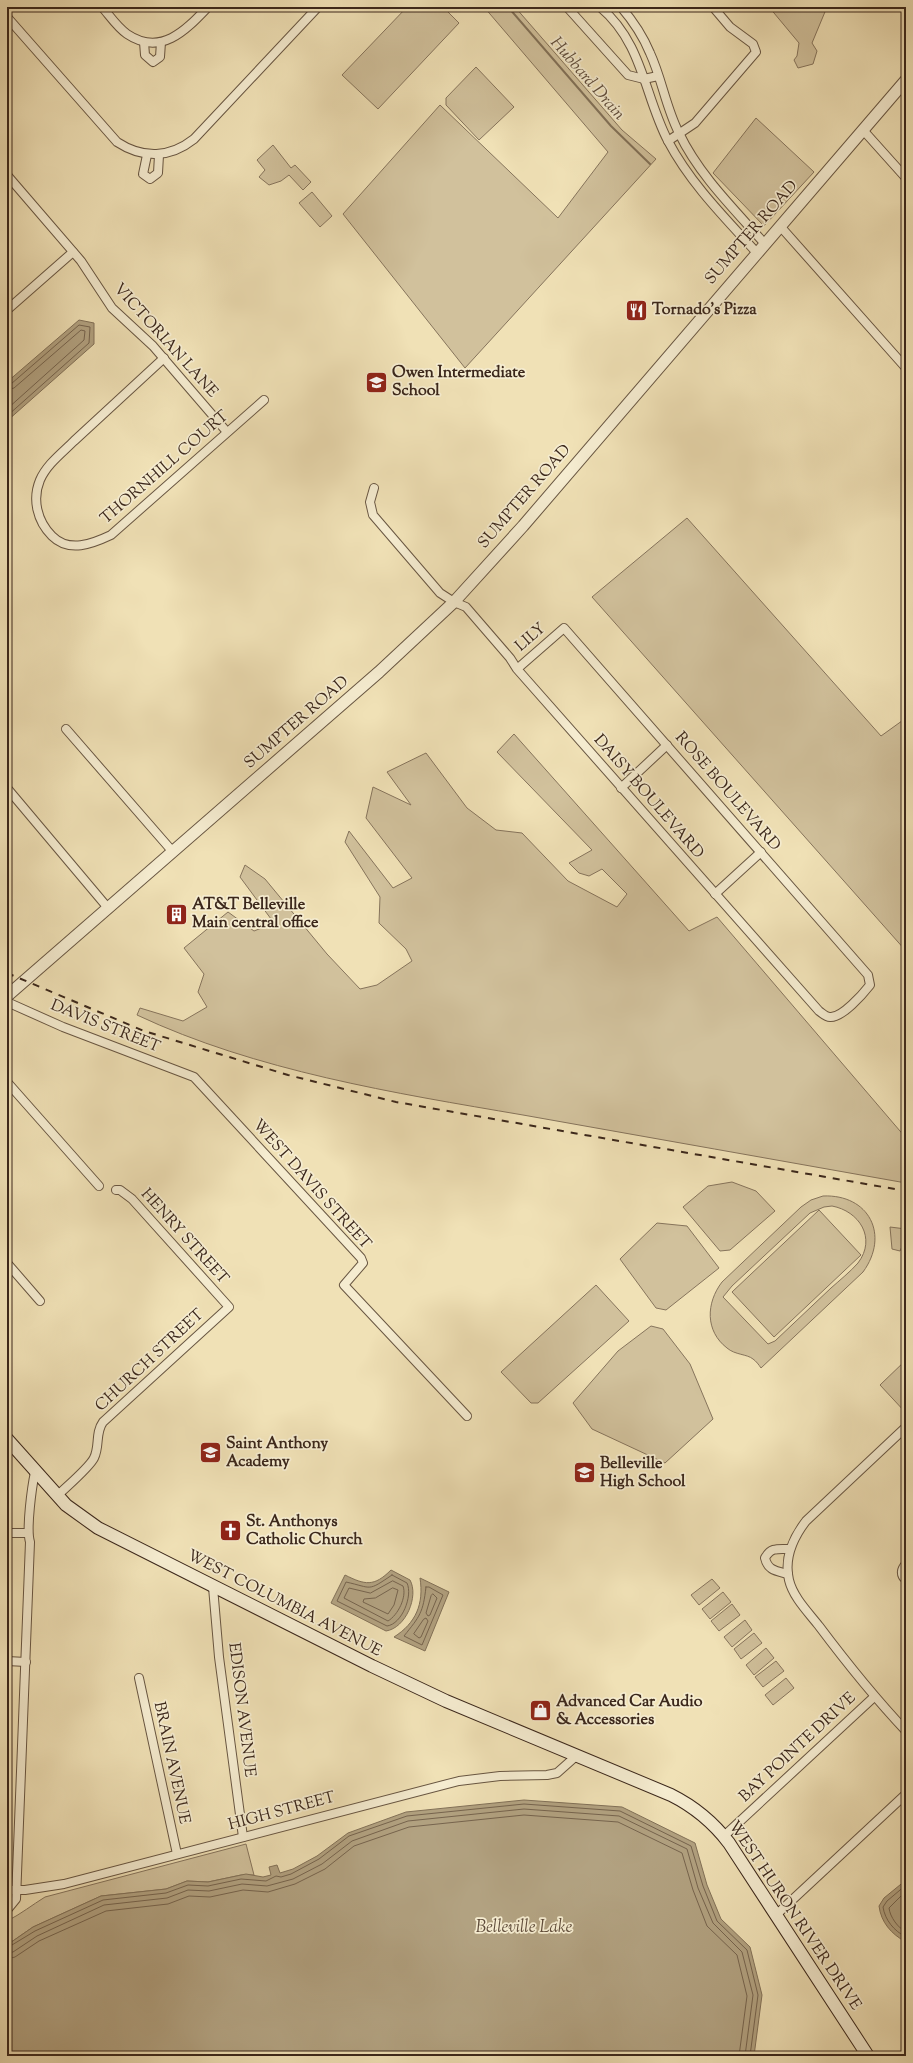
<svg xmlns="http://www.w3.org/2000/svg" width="913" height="2063" viewBox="0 0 913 2063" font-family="'Sorts Mill Goudy',serif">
<rect width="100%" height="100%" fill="#f0e1b6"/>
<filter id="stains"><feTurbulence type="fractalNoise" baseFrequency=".005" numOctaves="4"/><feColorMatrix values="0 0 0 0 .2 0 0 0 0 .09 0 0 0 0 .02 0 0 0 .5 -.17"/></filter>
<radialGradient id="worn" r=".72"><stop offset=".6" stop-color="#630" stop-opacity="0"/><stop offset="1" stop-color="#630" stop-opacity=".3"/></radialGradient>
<g fill="#d1c19c" stroke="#86745c" fill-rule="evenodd">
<path d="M407 7H443L459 23 378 109 342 75Z"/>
<path d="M484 7H515L622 130 656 159 465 368 343 214 440 105 558 218 608 152Z"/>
<path d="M769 7H827L812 43 817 51 813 64 798 68 794 60 797 56 799 43Z"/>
<path d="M476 67 514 107 479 140 446 105V98Z"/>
<path d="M756 118 814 172 764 226 713 173Z"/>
<path d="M273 145 291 168 295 165 311 182 303 190 289 175 281 181 269 185 259 177 265 170 257 160Z"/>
<path d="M312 192 332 216 320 227 299 203Z"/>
<path d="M687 518 881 736 906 718V951L592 597Z"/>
<path d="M514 734 689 931 717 917 906 1138V1183C778 1160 651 1138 523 1115 394 1093 256 1071 137 1015L140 1008 183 1021 207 1007 198 992 204 974 184 948 228 912 254 931 274 923 240 877 245 865 265 879 327 954 360 989 377 985 412 961 406 949 379 923 380 897 345 842 349 831 393 888 412 878 366 818 373 787 411 805 387 772 426 753 467 808 496 830 522 833 568 881 617 907 627 894 602 869 589 876 579 873 569 863 592 850 497 752Z"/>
<path d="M732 1182 756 1191 775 1211 730 1250 720 1251 683 1207 708 1186Z"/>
<path d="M823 1196C869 1194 890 1235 863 1272L761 1368C759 1365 756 1361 753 1359 747 1354 735 1355 727 1348 705 1331 706 1303 722 1282L801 1207 811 1200ZM832 1206C859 1211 877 1238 858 1263 850 1272 840 1280 831 1288 812 1306 794 1323 775 1341L768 1344 723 1297 732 1286 810 1213 824 1207Z"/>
<path d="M819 1210 861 1255 774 1337 732 1292Z"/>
<path d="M657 1223 687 1226 719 1268 666 1310 656 1308 620 1259Z"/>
<path d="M890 1227 906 1229V1237L900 1251 892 1249Z"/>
<path d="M596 1285 629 1321 538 1403H531L501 1372Z"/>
<path d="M651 1326 663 1329 690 1364 713 1419 665 1463 592 1429 573 1403 618 1351Z"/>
<path d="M906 1360V1413L880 1385Z"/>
<path d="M712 1579 720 1588 699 1605 691 1595Z"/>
<path d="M723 1592 731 1602 710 1619 702 1609Z"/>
<path d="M732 1604 740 1615 719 1631 711 1621Z"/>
<path d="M745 1620 752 1630 732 1647 724 1637Z"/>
<path d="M754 1633 762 1643 741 1659 734 1649Z"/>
<path d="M766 1648 774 1658 754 1675 746 1665Z"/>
<path d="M776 1661 784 1671 763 1687 755 1677Z"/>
<path d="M786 1678 794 1688 773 1705 765 1695Z"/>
<path d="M246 1844 254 1875H241L208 1882 187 1881 166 1889 101 1896 33 1927 7 1945V1921C21 1914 32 1905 45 1897Z"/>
</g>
<g fill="#b2a281" stroke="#827158">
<path d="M79 320 94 323V344L7 421V382Z"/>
<path d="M391 1570 410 1580C419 1596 406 1628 386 1631L331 1603 345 1575C365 1585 374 1587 391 1570Z"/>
<path d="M420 1578 449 1592 425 1651 394 1637C416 1623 424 1604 420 1578Z"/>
<path d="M524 1800 622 1807 695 1843 707 1885 721 1919 750 1947 762 1995 754 2056H7V1945L33 1927 101 1896 166 1889 187 1881 208 1882 246 1874 263 1877 271 1875 269 1867 277 1865 280 1873 293 1869 317 1856 348 1833 406 1812Z"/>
<path d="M906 1880V1942C891 1934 881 1922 879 1906L884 1898Z"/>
</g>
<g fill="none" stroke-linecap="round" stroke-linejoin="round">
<g stroke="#76644e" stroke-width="1">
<path d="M7 385 11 384 79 325 90 327 89 343 7 416"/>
<path d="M7 390 14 388 81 330 85 331 84 340 7 409"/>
<path d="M392 1575 407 1583C413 1596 402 1624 387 1626L337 1601 346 1582C373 1588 367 1592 392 1575Z"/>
<path d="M393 1581 403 1586C407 1597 398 1615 388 1621L344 1598 349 1588 370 1593Z"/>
<path d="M426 1587H429L443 1595 422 1645 404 1636C420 1616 423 1613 426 1587Z"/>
<path d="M393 1588 398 1590 394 1605 388 1614 363 1602 364 1599 375 1598Z"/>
<path d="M433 1594 437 1598 430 1615 428 1616 426 1613 431 1596Z"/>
<path d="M424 1619 426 1618 428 1621 421 1637 419 1638 414 1634Z"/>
<path d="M906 1885 887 1901 883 1907C885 1920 894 1931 906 1937"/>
<path d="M906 1891 889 1908C890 1917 898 1928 906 1932"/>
<path d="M7 1948 35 1931 103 1900 166 1893 188 1885 208 1886 241 1879 266 1881 276 1876 281 1877 291 1874 319 1859 349 1836 407 1816 524 1804 620 1811 691 1846 703 1886 717 1921 747 1950 758 1995 750 2056"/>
<path d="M7 1953 13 1952 37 1936 104 1905 167 1898 188 1890 209 1891 242 1884 267 1886 293 1879 322 1864 352 1841 408 1821 524 1809 619 1816 687 1849 698 1888 713 1923 742 1952 753 1995 745 2056"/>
<path d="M7 1959 15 1957 39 1941 106 1911 168 1904 189 1896 210 1897 243 1890 268 1892 295 1884 325 1869 354 1846 409 1827 524 1815 618 1822 682 1853 693 1890 707 1926 737 1955 747 1996 739 2056"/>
</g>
<path stroke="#827158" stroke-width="2" d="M508 7 611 126 650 164"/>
<defs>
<g id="minor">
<path d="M102 7C110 16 117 27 127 34 161 57 186 30 208 7"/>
<path d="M567 7 628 75 644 79 658 76"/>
<path d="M600 7C643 43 644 95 668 141 690 183 725 218 757 253"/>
<path d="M621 7C633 21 643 36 650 53 662 79 666 108 679 133 699 175 734 209 765 244"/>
<path d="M7 17 117 142C143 159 170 158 194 139L318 7"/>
<path d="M144 42 145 55 153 62 160 57 161 42"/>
<path d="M863 130 906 178"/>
<path d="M668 141 695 123 756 52 753 44 730 27 713 7"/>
<path d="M147 155 143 174 150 179 158 173 159 155"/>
<path d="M7 175 81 261 112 308 153 346 227 432"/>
<path d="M780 226 906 368"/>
<path d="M7 310 73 252"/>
<path d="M164 358C134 386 104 413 74 441 62 453 47 464 40 480 32 499 37 521 52 536 69 553 92 544 111 535L264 400"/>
<path d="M374 488 370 502 373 515 440 593 454 602 466 607 510 658 517 669 819 1011C822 1013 826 1017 830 1017 842 1018 863 994 870 985L868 975 564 628 517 669"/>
<path d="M66 729 173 852"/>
<path d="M7 788 108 908"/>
<path d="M621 788 667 745"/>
<path d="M715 894 761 852"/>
<path d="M7 1002 63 1027 194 1077 361 1258 363 1263 344 1285 467 1416"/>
<path d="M7 1082 99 1186"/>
<path d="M7 1263 40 1301"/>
<path d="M906 1427 806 1521C793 1538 784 1559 789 1580 793 1597 808 1612 819 1626 846 1662 874 1697 906 1731"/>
<path d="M57 1496C66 1487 89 1468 94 1458 100 1446 95 1433 103 1422L229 1307 132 1199 120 1190H116"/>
<path d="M7 1533H27"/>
<path d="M906 1564C901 1569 900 1575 906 1580"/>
<path d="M788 1574C777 1571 768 1571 765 1558 771 1547 778 1549 790 1549"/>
<path d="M213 1587 219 1657 243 1837"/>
<path d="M7 1661 26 1662"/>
<path d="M139 1678 177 1854"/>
<path d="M724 1836 874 1697"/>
<path d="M7 1890H25L64 1884 459 1781 500 1776 547 1775 557 1773 575 1757"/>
<path d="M7 1910 16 1899 30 1542C26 1529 32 1486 35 1472"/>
<path d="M776 1915 906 1794"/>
</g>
<path id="tertiary" d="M7 996 379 672 454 602 523 526 906 80"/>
<path id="secondary" d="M7 1439 66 1505 98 1528 372 1666 446 1701 671 1795C695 1807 713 1822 729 1843L868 2056"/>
</defs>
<use href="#minor" stroke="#685642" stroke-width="10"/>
<use href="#tertiary" stroke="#685642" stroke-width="13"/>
<use href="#secondary" stroke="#3b271b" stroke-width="14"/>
<use href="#minor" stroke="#f5ecd0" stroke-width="8"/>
<use href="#tertiary" stroke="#f5ecd0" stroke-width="11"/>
<use href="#secondary" stroke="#f5ecd0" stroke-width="12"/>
<path stroke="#3b271b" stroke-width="2" stroke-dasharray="7 7" stroke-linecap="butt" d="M7 973 144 1031 288 1075 396 1102 906 1191"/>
</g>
<defs>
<symbol id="restaurant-square" viewBox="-11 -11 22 22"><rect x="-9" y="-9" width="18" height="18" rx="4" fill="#8f2418" stroke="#f5ecd0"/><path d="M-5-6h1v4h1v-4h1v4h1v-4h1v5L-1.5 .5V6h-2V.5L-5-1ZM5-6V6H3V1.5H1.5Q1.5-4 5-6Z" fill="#fff"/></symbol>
<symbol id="school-square" viewBox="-11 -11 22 22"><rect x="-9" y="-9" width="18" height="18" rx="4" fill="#8f2418" stroke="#f5ecd0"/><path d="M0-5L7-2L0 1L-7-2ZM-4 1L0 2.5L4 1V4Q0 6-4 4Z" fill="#fff"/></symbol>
<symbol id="building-square" viewBox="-11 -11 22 22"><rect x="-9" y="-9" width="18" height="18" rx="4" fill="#8f2418" stroke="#f5ecd0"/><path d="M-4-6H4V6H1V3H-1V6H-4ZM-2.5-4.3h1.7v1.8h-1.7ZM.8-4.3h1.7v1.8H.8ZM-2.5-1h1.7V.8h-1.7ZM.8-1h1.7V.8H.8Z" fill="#fff"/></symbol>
<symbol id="church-square" viewBox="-11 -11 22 22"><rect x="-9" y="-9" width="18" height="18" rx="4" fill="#8f2418" stroke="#f5ecd0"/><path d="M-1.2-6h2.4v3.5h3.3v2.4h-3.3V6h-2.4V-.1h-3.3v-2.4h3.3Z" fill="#fff"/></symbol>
<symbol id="shop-square" viewBox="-11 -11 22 22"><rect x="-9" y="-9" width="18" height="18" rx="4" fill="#8f2418" stroke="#f5ecd0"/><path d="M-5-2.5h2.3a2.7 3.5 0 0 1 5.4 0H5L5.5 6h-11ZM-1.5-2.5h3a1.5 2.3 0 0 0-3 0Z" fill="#fff"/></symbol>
</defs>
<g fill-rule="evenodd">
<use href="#restaurant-square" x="624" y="298" width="25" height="25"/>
<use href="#school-square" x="364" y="370" width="25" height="25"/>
<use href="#building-square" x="164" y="902" width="25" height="25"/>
<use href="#school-square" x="198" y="1440" width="25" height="25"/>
<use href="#school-square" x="572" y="1460" width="25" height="25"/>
<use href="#church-square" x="218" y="1518" width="25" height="25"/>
<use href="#shop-square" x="528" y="1698" width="25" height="25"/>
</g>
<g text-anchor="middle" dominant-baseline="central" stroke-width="3.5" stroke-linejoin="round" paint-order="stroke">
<g font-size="16" fill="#3b271b" stroke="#f5ecd0">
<text transform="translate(752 233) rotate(-49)">SUMPTER ROAD</text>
<text transform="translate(165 341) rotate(48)">VICTORIAN LANE</text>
<text transform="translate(165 468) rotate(-41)">THORNHILL COURT</text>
<text transform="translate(525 497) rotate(-49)">SUMPTER ROAD</text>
<text transform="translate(531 638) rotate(-41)">LILY</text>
<text transform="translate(297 723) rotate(-41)">SUMPTER ROAD</text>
<text transform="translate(727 792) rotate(49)">ROSE BOULEVARD</text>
<text transform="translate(648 797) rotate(49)">DAISY BOULEVARD</text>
<text transform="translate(105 1027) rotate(22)">DAVIS STREET</text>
<text transform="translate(311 1185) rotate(48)">WEST DAVIS STREET</text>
<text transform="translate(184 1237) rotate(48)">HENRY STREET</text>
<text transform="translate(150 1361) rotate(-43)">CHURCH STREET</text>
<text transform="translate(284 1604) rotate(27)">WEST COLUMBIA AVENUE</text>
<text transform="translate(241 1710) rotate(83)">EDISON AVENUE</text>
<text transform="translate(798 1748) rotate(-43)">BAY POINTE DRIVE</text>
<text transform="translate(171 1763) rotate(78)">BRAIN AVENUE</text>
<text transform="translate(282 1812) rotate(-15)">HIGH STREET</text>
<text transform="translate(794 1916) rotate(56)">WEST HURON RIVER DRIVE</text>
</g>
<g font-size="16" font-weight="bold" fill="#3b271b" stroke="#f5ecd0" text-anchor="start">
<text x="652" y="310">Tornado's Pizza</text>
<text x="392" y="373">Owen Intermediate<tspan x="392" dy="18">School</tspan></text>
<text x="192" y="905">AT&amp;T Belleville<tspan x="192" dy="18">Main central office</tspan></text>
<text x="226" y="1444">Saint Anthony<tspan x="226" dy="18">Academy</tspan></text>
<text x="600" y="1464">Belleville<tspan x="600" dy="18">High School</tspan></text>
<text x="246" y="1522">St. Anthonys<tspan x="246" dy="18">Catholic Church</tspan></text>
<text x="556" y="1702">Advanced Car Audio<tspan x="556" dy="18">&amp; Accessories</tspan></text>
</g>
<g font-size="17" font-style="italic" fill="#5f4c3a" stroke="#f5ecd0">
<text transform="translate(587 79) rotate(49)">Hubbard Drain</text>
<text x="524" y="1928">Belleville Lake</text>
</g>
</g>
<rect width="913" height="2063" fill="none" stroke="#f0e1b6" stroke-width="24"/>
<rect x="8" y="8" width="897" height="2047" fill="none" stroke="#3b271b" stroke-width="2"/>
<rect x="12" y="12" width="889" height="2039" fill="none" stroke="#3b271b"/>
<rect width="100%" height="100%" filter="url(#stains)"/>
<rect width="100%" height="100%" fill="url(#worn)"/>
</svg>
